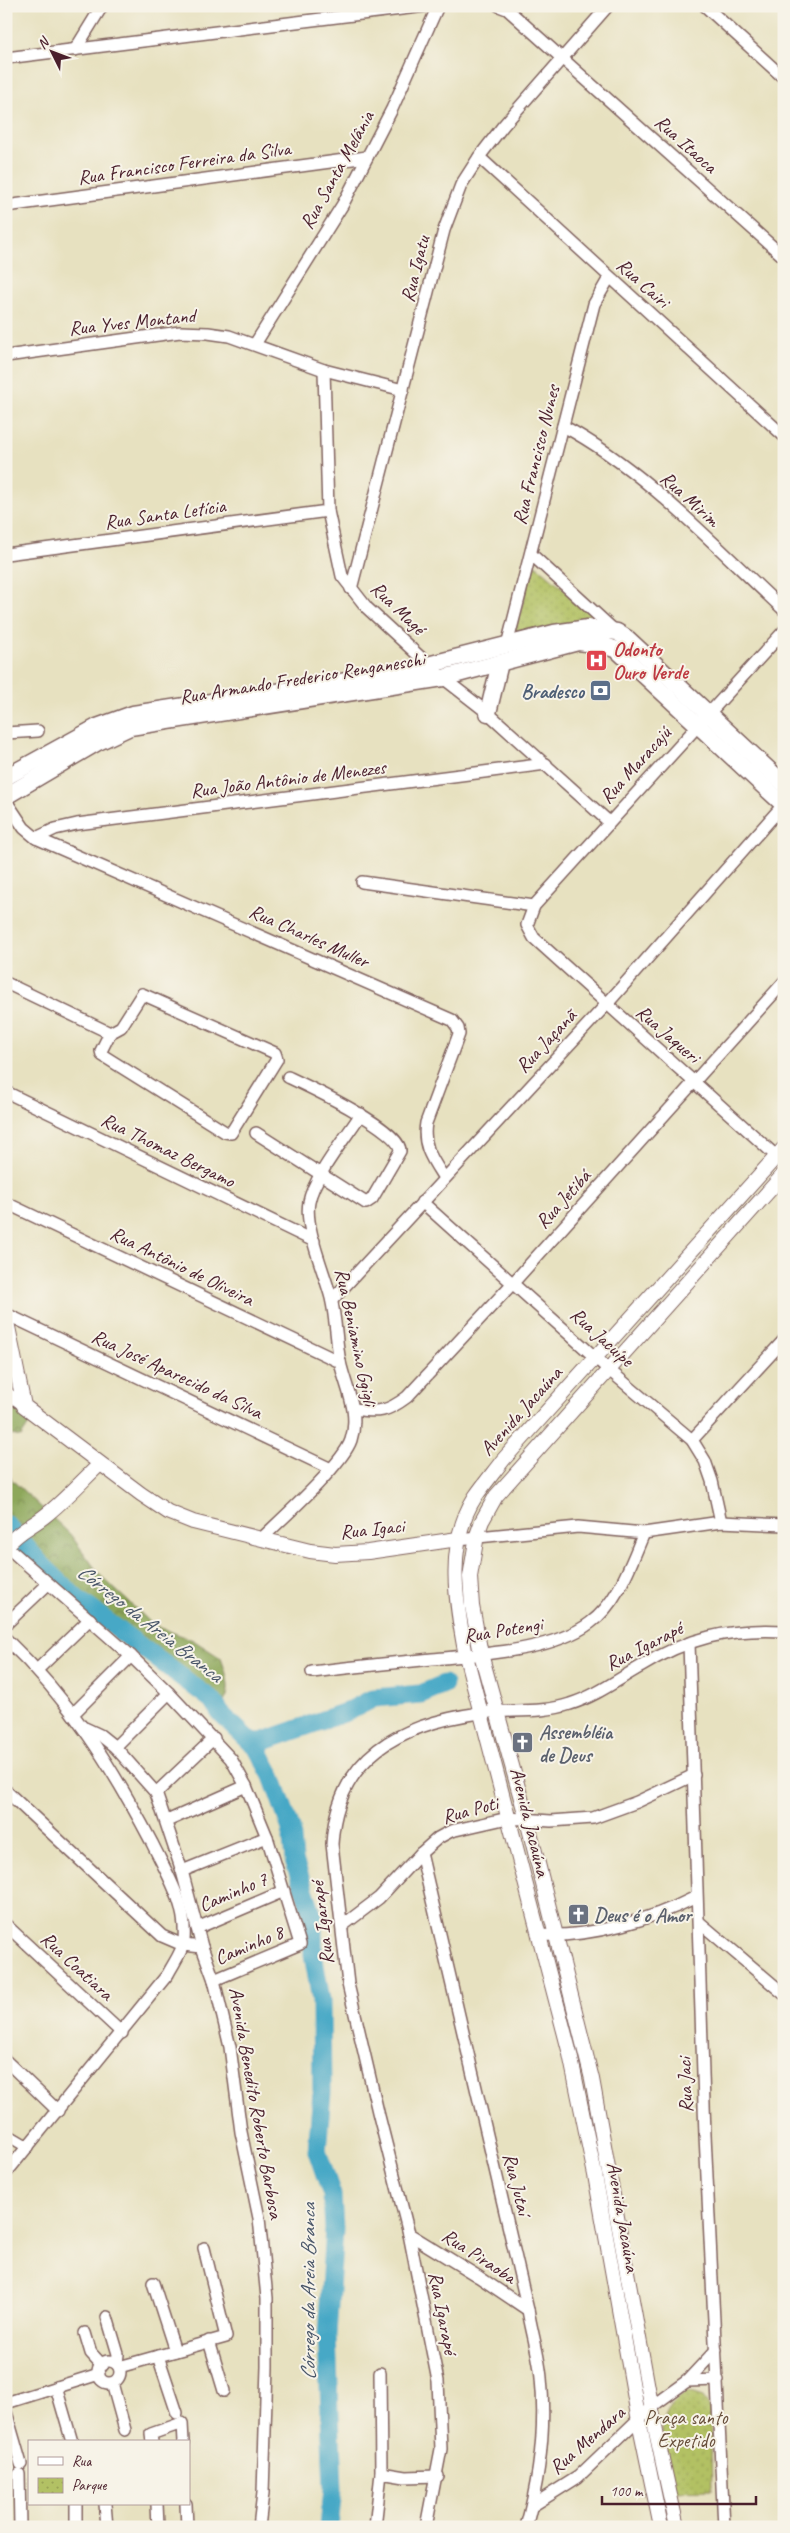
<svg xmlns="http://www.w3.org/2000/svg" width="790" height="2533" viewBox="0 0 790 2533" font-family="Caveat,sans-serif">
<defs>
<pattern id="forest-crowns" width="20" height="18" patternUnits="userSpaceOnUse" patternTransform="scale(1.25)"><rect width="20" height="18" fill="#8da75a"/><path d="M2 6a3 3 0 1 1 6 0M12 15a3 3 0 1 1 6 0" fill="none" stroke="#75874b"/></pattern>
<pattern id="park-dots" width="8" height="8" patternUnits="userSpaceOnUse" patternTransform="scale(1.25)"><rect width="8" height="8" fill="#b2c164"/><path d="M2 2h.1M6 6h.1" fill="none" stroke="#9ba557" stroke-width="1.8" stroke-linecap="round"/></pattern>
</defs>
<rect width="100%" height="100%" fill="#f7f3e8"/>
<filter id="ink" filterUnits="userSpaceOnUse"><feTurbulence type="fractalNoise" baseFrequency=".02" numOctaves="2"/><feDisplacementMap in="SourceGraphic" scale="10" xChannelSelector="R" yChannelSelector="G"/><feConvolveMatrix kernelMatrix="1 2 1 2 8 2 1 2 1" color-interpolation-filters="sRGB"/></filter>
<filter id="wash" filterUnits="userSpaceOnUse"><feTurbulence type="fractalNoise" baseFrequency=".0096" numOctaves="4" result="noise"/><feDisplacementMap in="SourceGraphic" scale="20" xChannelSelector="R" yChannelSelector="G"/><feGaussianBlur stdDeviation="1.12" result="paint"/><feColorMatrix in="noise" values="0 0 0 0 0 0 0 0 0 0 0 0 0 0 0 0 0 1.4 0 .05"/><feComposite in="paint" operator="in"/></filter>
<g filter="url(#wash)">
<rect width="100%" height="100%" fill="#e7e1c0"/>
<g fill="url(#forest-crowns)" stroke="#6c6342">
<path d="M6 1395 31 1407 30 1423 21 1437 6 1434Z"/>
<path d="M6 1470 12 1480 70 1534 100 1575 148 1620 161 1628 193 1640 221 1658C226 1673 235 1695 219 1707L127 1642 85 1608 24 1553 6 1549Z"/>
</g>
<g fill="url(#park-dots)" stroke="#7e7048">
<path d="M536 565 603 622 513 638 528 584Z"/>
<path d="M687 2392 703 2397 710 2407 712 2490 673 2491C665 2451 647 2419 687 2392Z"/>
</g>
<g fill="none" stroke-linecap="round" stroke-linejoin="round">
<g stroke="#47a8c6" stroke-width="19">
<path d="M6 1524 38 1561 76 1598 212 1700 221 1714 257 1748 272 1776 291 1829 294 1860 313 1916V1954L321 2000 322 2092 317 2151 332 2195 334 2229 327 2335 333 2489 329 2527"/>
<path d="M253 1745 349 1711 374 1698 421 1694 444 1684"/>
</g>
</g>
</g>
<g filter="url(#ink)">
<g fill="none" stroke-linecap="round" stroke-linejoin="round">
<defs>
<g id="minor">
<path d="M499 6 507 9 784 257"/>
<path d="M705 6 784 78"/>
<path d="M75 50 102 6"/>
<path d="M6 58 426 6"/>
<path d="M479 157 784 436"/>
<path d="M6 206 367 157"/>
<path d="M255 344 343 204 392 109 438 6"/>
<path d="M6 356 180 332 208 333 229 336 324 370 403 390"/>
<path d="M324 370 328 511 342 576 367 608 443 678 488 713 609 822"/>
<path d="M563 426C643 468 717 548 784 610"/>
<path d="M6 554 328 511"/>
<path d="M531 554 616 632"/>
<path d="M351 589 444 230 461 185 479 157 503 126 608 6"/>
<path d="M784 631 534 906 527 925 534 938 784 1163"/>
<path d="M507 645 594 304 609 278"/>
<path d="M6 733 38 731"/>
<path d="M6 801 24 828 36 838 452 1020 458 1028 459 1034 426 1123C422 1146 432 1159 444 1178"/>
<path d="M36 838 55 829 77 824 546 764"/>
<path d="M362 882 534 906"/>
<path d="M6 983 110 1033"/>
<path d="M142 994 275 1053 277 1059 231 1133 225 1132 102 1055 101 1051 110 1033 121 1027Z"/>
<path d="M6 1092 314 1241"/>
<path d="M256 1133 366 1203 372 1199 400 1151C402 1130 307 1086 288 1077"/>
<path d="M422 1202 608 1369 692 1440 705 1461 712 1481 721 1522"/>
<path d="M6 1203 340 1362"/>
<path d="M332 1300 606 1005 784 804"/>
<path d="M6 1314 331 1469"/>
<path d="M6 1392 24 1406"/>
<path d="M354 1409C379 1413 387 1412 407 1397L512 1284 784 982"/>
<path d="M692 1440 784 1340"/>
<path d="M262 1538C283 1518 343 1464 351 1440 360 1412 346 1389 340 1362 336 1341 336 1319 331 1298 325 1274 304 1227 309 1202 313 1178 346 1137 361 1114"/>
<path d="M458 1539 578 1527 644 1533 721 1522 784 1525"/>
<path d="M6 1546 131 1656 169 1693 231 1759 246 1786 267 1837 300 1944 214 1980"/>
<path d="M6 1624 48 1584"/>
<path d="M6 1639C71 1701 111 1765 152 1843 167 1874 187 1904 184 1940 183 1951 173 1964 168 1974L6 2173"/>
<path d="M689 1643 705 2135 724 2527"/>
<path d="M37 1670 90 1619"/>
<path d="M312 1672C352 1667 392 1663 432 1659 480 1654 551 1652 590 1623 618 1603 631 1563 644 1533"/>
<path d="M73 1714 131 1656"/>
<path d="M85 1728 100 1735 115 1747 156 1793 182 1871 202 1947 214 1980 230 2047 241 2132 259 2218 267 2298V2367L263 2493 259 2527"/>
<path d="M115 1747 169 1693"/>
<path d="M6 1791 162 1936 183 1945 202 1947"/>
<path d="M156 1793 214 1738"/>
<path d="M167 1821 246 1786"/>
<path d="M421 1853 528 2310C532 2333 539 2356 541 2378 546 2427 539 2480 526 2527"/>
<path d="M182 1871 267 1837"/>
<path d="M699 1922 784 1994"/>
<path d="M6 1925 122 2033"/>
<path d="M342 1926 379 1898 421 1853 438 1838 451 1831 508 1818 551 1821 593 1818 637 1802 694 1775"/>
<path d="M197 1928 284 1891"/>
<path d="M538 1935C589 1938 651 1920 696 1897"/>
<path d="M6 2061 58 2111"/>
<path d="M6 2134 28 2147"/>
<path d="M409 2234 479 2277 528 2310"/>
<path d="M153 2283 175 2351"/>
<path d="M107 2317 118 2354 117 2364"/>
<path d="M85 2333 91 2353 102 2365"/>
<path d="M209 2341 224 2391"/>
<path d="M158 2356 177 2413"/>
<circle cx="109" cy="2372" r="11"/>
<path d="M119 2367 226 2337 204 2248"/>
<path d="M687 2381 718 2380"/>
<path d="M112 2383 125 2430"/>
<path d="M56 2387 72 2442"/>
<path d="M6 2403 99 2374"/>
<path d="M6 2412 21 2464"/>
<path d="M152 2442 151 2434 182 2423 183 2442"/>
<path d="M381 2473 405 2477 438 2476"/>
<path d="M19 2474 20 2527"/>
<path d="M76 2504V2527"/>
<path d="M105 2504 107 2527"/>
<path d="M157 2504 158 2527"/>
<path d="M186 2504 187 2527"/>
<path d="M532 2506 578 2477 651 2407 687 2381 716 2350"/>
<path d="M375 2527 381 2473 380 2373"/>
<path d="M426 2527 441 2449 438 2381 409 2234 378 2112 348 1984 332 1844C337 1756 400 1724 480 1713 510 1709 541 1714 570 1704 596 1696 617 1680 640 1667 687 1638 729 1628 784 1631"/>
</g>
<g id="tertiary">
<path d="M6 1317 24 1406 141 1494 168 1512 193 1522 310 1551 335 1554 368 1552 458 1539"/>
<path d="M6 1546C21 1529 30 1528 46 1515 65 1500 82 1481 100 1464"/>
<path d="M661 2527 639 2421 595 2175 570 2054 466 1656C456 1604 445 1544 475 1497 484 1484 494 1472 503 1460L784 1148"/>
<path d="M677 2527 656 2432 592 2079 527 1820 481 1654 472 1606 470 1577 477 1535 482 1521 496 1496 784 1174"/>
</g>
<g id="secondary">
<path d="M488 713 500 663"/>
<path d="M6 777 97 727 133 714 392 674 554 633 588 628 617 632 628 639 784 784"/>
<path d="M6 796 96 743 130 727 443 678 578 642 603 645 617 650 784 805"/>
</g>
</defs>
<use href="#minor" stroke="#81635f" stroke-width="14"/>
<use href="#tertiary" stroke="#81635f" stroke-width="16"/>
<use href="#secondary" stroke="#81635f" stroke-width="19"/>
<use href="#minor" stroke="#fff" stroke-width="11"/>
<use href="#tertiary" stroke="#fff" stroke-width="14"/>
<use href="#secondary" stroke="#fff" stroke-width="16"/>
</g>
</g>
<defs>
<symbol id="hospital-square" viewBox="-11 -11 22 22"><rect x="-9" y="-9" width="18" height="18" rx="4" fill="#e0444e" stroke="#f7f3e8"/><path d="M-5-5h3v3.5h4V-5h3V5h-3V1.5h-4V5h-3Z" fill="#fff"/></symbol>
<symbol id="bank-square" viewBox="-11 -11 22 22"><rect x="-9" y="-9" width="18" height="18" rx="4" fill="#5c6f8a" stroke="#f7f3e8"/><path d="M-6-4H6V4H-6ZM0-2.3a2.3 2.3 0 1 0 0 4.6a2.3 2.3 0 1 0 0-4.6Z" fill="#fff"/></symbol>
<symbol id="church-square" viewBox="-11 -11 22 22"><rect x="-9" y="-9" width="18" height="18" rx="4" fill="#6b7280" stroke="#f7f3e8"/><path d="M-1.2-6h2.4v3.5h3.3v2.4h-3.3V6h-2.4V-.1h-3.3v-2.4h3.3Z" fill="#fff"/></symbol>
</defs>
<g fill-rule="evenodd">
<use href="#hospital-square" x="584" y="648" width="25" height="25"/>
<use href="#bank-square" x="588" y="678" width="25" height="25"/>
<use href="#church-square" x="510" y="1730" width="25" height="25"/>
<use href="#church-square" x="566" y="1902" width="25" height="25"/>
</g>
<g text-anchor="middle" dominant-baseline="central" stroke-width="4" stroke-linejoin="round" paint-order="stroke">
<g font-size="20" fill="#4a1f2b" stroke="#f7f3e8">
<text transform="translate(686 144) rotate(42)">Rua Itaoca</text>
<text transform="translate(184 163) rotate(-8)">Rua Francisco Ferreira da Silva</text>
<text transform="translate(337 170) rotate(-61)">Rua Santa Melânia</text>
<text transform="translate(415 269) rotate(-76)">Rua Igatu</text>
<text transform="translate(643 283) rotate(42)">Rua Cairi</text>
<text transform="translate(132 322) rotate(-6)">Rua Yves Montand</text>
<text transform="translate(536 455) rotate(-76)">Rua Francisco Nunes</text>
<text transform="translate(690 499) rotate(42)">Rua Mirim</text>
<text transform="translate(165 514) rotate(-8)">Rua Santa Letícia</text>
<text transform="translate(398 608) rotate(44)">Rua Magé</text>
<text transform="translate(302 678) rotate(-9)">Rua Armando Frederico Renganeschi</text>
<text transform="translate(635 765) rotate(-48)">Rua Maracajú</text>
<text transform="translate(288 779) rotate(-7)">Rua João Antônio de Menezes</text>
<text transform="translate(309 936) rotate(24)">Rua Charles Muller</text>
<text transform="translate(668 1034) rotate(41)">Rua Jaqueri</text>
<text transform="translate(546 1041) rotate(-47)">Rua Jaçanã</text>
<text transform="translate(168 1150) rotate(26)">Rua Thomaz Bergamo</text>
<text transform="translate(563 1199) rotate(-48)">Rua Jetibá</text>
<text transform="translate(182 1266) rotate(26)">Rua Antônio de Oliveira</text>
<text transform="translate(356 1337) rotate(78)">Rua Beniamino Ggigli</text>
<text transform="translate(602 1337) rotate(42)">Rua Jacuípe</text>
<text transform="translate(177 1374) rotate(25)">Rua José Aparecido da Silva</text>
<text transform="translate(521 1411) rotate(-48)">Avenida Jacaúna</text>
<text transform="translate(372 1529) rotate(-6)">Rua Igaci</text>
<text transform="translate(503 1630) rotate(-9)">Rua Potengi</text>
<text transform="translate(644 1646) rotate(-27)">Rua Igarapé</text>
<text transform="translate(470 1810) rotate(-15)">Rua Poti</text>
<text transform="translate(530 1822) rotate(76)">Avenida Jacaúna</text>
<text transform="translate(233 1892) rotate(-23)">Caminho 7</text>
<text transform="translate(322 1923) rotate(-97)">Rua Igarapé</text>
<text transform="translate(249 1945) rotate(-23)">Caminho 8</text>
<text transform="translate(77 1966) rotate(43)">Rua Coatiara</text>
<text transform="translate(685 2085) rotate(-92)">Rua Jaci</text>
<text transform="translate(256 2103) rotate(80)">Avenida Benedito Roberto Barbosa</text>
<text transform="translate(517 2184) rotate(76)">Rua Jutaí</text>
<text transform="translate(623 2217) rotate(80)">Avenida Jacaúna</text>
<text transform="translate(479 2256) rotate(33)">Rua Piraoba</text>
<text transform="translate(443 2313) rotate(79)">Rua Igarapé</text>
<text transform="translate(587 2440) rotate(-41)">Rua Mendara</text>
</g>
<g font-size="20" font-weight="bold" fill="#be3a42" stroke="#f7f3e8" text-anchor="start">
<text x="613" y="649">Odonto<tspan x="613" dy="23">Ouro Verde</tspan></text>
</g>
<g font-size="20" font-weight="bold" fill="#4e5e75" stroke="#f7f3e8" text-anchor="end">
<text x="584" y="691">Bradesco</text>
</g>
<g font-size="20" font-weight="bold" fill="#5b616d" stroke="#f7f3e8" text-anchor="start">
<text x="539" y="1732">Assembléia<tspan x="539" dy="23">de Deus</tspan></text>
<text x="594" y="1915">Deus é o Amor</text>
</g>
<g font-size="20" fill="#69503c" stroke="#f7f3e8">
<text x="686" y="2417">Praça santo<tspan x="686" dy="23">Expetido</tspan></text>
</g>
<g font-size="21" font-style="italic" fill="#495669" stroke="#f7f3e8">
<text transform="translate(150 1623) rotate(38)">Córrego da Areia Branca</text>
<text transform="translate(308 2292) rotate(-90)">Córrego da Areia Branca</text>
</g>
</g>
<rect width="790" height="2533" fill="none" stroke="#f7f3e8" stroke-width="25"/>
<rect x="28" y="2440" width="162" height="65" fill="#f7f3e8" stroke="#b29e9c"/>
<rect x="38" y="2457" width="25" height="8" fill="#ffffff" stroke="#b29e9c"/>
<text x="72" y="2466" font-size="15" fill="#4a1f2b">Rua</text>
<rect x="38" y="2478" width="25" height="15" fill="url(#park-dots)" stroke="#b29e9c"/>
<text x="72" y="2490" font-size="15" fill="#4a1f2b">Parque</text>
<g transform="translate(52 52) rotate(312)" stroke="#f7f3e8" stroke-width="4" paint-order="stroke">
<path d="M0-4L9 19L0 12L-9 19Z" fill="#4a1f2b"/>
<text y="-8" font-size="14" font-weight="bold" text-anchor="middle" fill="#4a1f2b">N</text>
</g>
<path d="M602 2496v8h154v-8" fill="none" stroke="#4a1f2b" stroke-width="2.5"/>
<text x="610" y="2496" font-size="15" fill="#4a1f2b" stroke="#f7f3e8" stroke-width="4" paint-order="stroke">100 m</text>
</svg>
